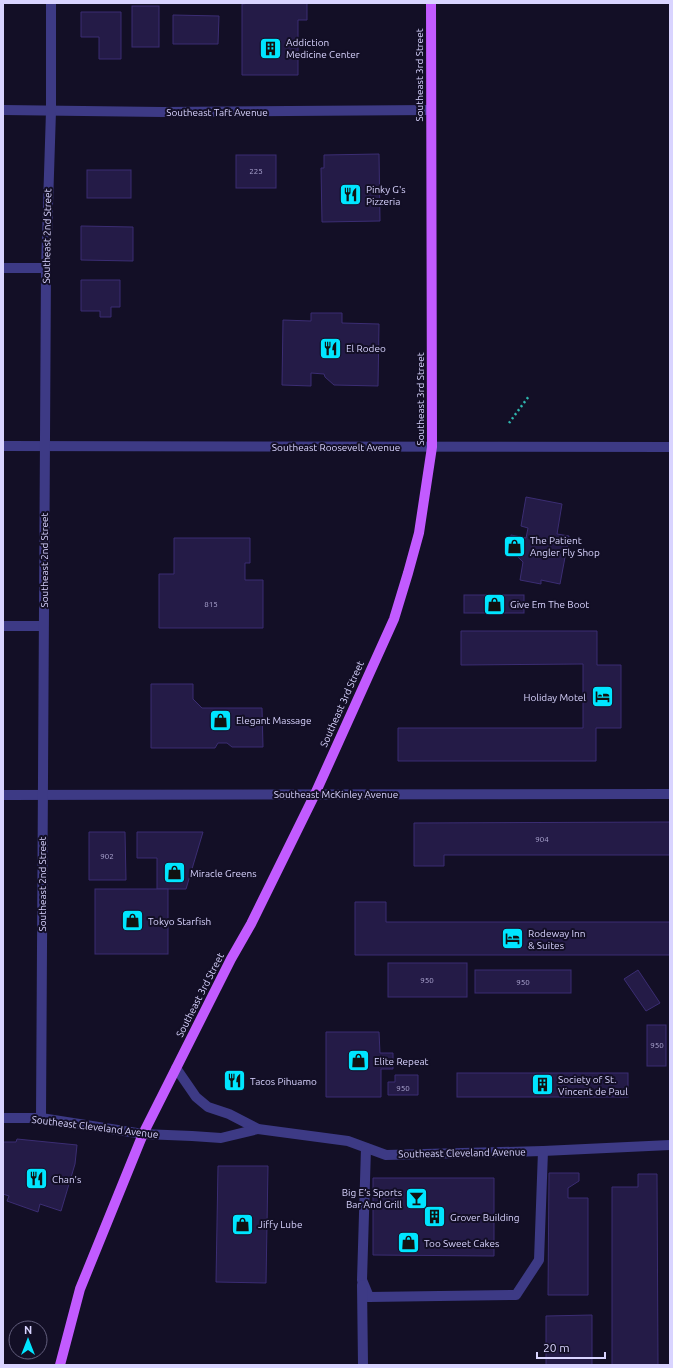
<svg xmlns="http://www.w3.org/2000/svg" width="673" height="1368" viewBox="0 0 673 1368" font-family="Ubuntu,sans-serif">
<rect width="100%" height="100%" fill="#130f26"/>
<g fill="#241b47" stroke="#3b2d73">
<path d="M250 3H307V20H298V75H242V4Z"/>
<rect x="132" y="6" width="27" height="41"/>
<path d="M81 12H121V59H99V37H81Z"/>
<path d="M173 15 219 16 218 44H173Z"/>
<path d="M379 154 380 221 322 222 321 168H324V155Z"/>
<rect x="236" y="155" width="40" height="33"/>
<rect x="87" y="170" width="44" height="28"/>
<path d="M81 226 133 227V261L81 260Z"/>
<path d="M81 280H120V307H111V317H100V311H81Z"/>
<path d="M311 313H342V323L379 324 378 386 334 385 325 377 324 374 311 373V386L282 385 283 320 311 321Z"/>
<path d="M526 497 562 504 557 534 569 536 560 584 541 580V584L520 580 523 562 509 548 511 535 526 538 528 528 521 526Z"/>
<path d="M174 538H250V563H245V580H263V628H159V574H174Z"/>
<rect x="464" y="595" width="60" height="18"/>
<path d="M461 631H597V665H621V728H596V761H398V728H583V664L461 665Z"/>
<path d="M151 684H193V699L202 708H262L263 747H232L227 743H218L215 748H151Z"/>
<path d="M670 822V855H444V866H414V823Z"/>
<path d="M89 832H125L126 880H89Z"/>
<path d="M137 832H203L186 889H157V858H137Z"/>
<rect x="95" y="889" width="73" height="65"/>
<path d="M355 902H386V922H670V955H355Z"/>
<rect x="388" y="963" width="79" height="34"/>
<rect x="475" y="970" width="96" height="23"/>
<path d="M638 970 660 1003 646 1011 624 979Z"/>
<rect x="647" y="1025" width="19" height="41"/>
<path d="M326 1032H379L380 1053H393V1069H381V1097H326Z"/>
<rect x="457" y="1073" width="171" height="24"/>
<path d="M395 1075H418V1095H388V1082H395Z"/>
<path d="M17 1139 77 1145 75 1164 61 1211 40 1204 38 1212 7 1201 9 1196 3 1194V1142H16Z"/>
<path d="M218 1166H268L266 1283 216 1282Z"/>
<path d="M549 1173H579V1181L568 1188V1198H588V1295H548Z"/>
<path d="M638 1174H657L658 1365H612V1187H638Z"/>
<path d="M373 1178H494V1256L373 1255Z"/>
<path d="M592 1315V1365H546V1316Z"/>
</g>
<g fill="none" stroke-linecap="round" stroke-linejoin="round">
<path stroke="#2fb8b0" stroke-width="2.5" stroke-dasharray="2 3" stroke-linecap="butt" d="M509 423 529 396"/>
<g stroke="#3d3a85" stroke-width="10">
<path d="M3 110 163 112 431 110"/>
<path d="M3 268H46"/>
<path d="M3 446 670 447"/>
<path d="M3 626H43"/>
<path d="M3 795 670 794"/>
<path d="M176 1068 196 1097 208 1107 229 1114 258 1129 348 1141 386 1155 543 1151 670 1145"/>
<path d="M3 1118H41L143 1134 192 1136 221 1138 258 1129"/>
<path d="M41 1118 46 268 51 111V3"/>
<path d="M366 1148 362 1280 369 1297 516 1295 539 1260 543 1151"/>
<path d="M362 1285 363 1365"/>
</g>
<path stroke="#c25bff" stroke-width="10" d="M60 1365 80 1289 143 1134 231 959 251 924 315 794 394 619 408 573 419 533 432 447 431 3"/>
</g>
<defs>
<symbol id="building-square" viewBox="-11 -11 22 22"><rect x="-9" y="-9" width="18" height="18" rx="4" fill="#00e5ff" stroke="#130f26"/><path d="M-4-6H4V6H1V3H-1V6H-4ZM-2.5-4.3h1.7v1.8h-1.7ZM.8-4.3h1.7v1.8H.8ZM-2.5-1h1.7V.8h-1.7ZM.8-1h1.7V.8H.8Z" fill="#111"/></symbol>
<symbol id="restaurant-square" viewBox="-11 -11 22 22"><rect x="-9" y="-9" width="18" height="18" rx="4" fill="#00e5ff" stroke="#130f26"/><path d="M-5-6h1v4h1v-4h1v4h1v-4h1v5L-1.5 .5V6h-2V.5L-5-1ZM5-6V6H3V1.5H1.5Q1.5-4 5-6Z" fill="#111"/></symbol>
<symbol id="shop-square" viewBox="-11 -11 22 22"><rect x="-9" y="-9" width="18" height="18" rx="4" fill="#00e5ff" stroke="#130f26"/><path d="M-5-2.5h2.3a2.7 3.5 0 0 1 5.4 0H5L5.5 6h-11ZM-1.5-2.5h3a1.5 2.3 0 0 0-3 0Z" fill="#111"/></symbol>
<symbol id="hotel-square" viewBox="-11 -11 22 22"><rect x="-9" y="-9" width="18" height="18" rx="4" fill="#00e5ff" stroke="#130f26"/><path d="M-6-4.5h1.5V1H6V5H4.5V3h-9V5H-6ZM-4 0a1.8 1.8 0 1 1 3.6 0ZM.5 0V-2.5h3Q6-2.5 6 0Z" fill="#111"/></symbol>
<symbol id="bar-square" viewBox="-11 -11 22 22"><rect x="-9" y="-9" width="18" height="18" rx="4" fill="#00e5ff" stroke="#130f26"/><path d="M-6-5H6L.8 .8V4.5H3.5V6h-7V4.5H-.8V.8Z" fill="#111"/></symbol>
</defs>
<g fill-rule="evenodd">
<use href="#building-square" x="258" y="36" width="25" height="25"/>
<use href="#restaurant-square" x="338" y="182" width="25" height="25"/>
<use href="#restaurant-square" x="318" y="336" width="25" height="25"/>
<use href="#shop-square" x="502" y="534" width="25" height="25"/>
<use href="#shop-square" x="482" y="592" width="25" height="25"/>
<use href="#hotel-square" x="590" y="684" width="25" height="25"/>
<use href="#shop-square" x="208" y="708" width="25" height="25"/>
<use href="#shop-square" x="162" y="860" width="25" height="25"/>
<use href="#shop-square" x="120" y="908" width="25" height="25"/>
<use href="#hotel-square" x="500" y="926" width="25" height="25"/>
<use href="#shop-square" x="346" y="1048" width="25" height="25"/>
<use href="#restaurant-square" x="222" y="1068" width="25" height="25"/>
<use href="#building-square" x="530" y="1072" width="25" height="25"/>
<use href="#restaurant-square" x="24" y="1166" width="25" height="25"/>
<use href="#bar-square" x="404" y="1186" width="25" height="25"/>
<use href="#building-square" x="422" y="1204" width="25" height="25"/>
<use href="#shop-square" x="230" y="1212" width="25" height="25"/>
<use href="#shop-square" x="396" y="1230" width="25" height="25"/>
</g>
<g text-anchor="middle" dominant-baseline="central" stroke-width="4" stroke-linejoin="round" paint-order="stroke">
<g font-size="8" fill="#aca6d1">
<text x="256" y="171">225</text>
<text x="211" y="604">815</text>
<text x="542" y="839">904</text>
<text x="107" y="856">902</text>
<text x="427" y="980">950</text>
<text x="523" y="982">950</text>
<text x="657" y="1045">950</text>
<text x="403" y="1088">950</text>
</g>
<g font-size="10" fill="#d9d4ff" stroke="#130f26" text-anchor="start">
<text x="286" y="42">Addiction<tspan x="286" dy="12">Medicine Center</tspan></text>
<text x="366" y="189">Pinky G's<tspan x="366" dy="12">Pizzeria</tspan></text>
<text x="346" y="348">El Rodeo</text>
<text x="530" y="540">The Patient<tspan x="530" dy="12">Angler Fly Shop</tspan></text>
<text x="510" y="604">Give Em The Boot</text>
<text x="586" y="697" text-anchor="end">Holiday Motel</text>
<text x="236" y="720">Elegant Massage</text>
<text x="190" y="873">Miracle Greens</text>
<text x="148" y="921">Tokyo Starfish</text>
<text x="528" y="933">Rodeway Inn<tspan x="528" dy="12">&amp; Suites</tspan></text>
<text x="374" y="1061">Elite Repeat</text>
<text x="558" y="1079">Society of St.<tspan x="558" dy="12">Vincent de Paul</tspan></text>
<text x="250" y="1081">Tacos Pihuamo</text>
<text x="52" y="1179">Chan's</text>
<text x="402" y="1192" text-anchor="end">Big E’s Sports<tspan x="402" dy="12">Bar And Grill</tspan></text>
<text x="450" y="1217">Grover Building</text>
<text x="258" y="1224">Jiffy Lube</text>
<text x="424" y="1243">Too Sweet Cakes</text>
</g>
<g font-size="10" fill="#d9d4ff" stroke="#130f26">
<text transform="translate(419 75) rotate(-90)">Southeast 3rd Street</text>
<text x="217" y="112">Southeast Taft Avenue</text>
<text transform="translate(47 236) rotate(-89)">Southeast 2nd Street</text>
<text transform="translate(420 399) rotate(-90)">Southeast 3rd Street</text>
<text x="336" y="447">Southeast Roosevelt Avenue</text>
<text transform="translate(44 560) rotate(-90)">Southeast 2nd Street</text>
<text transform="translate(342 704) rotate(-66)">Southeast 3rd Street</text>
<text x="336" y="794">Southeast McKinley Avenue</text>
<text transform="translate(42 884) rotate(-90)">Southeast 2nd Street</text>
<text transform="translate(200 995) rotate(-63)">Southeast 3rd Street</text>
<text transform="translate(95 1127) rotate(7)">Southeast Cleveland Avenue</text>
<text transform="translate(462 1153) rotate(-1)">Southeast Cleveland Avenue</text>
</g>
</g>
<rect width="673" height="1368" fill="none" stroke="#d9d4ff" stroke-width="8"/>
<g transform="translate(28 1340)"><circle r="19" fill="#130f26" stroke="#625e7d"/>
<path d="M0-3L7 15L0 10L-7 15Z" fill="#00e5ff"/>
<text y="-6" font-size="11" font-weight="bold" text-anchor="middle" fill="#d9d4ff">N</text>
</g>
<path d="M537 1352v6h68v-6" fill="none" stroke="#d9d4ff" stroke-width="2"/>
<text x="543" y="1352" font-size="12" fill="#d9d4ff" stroke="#130f26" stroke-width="3" paint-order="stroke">20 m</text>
</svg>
